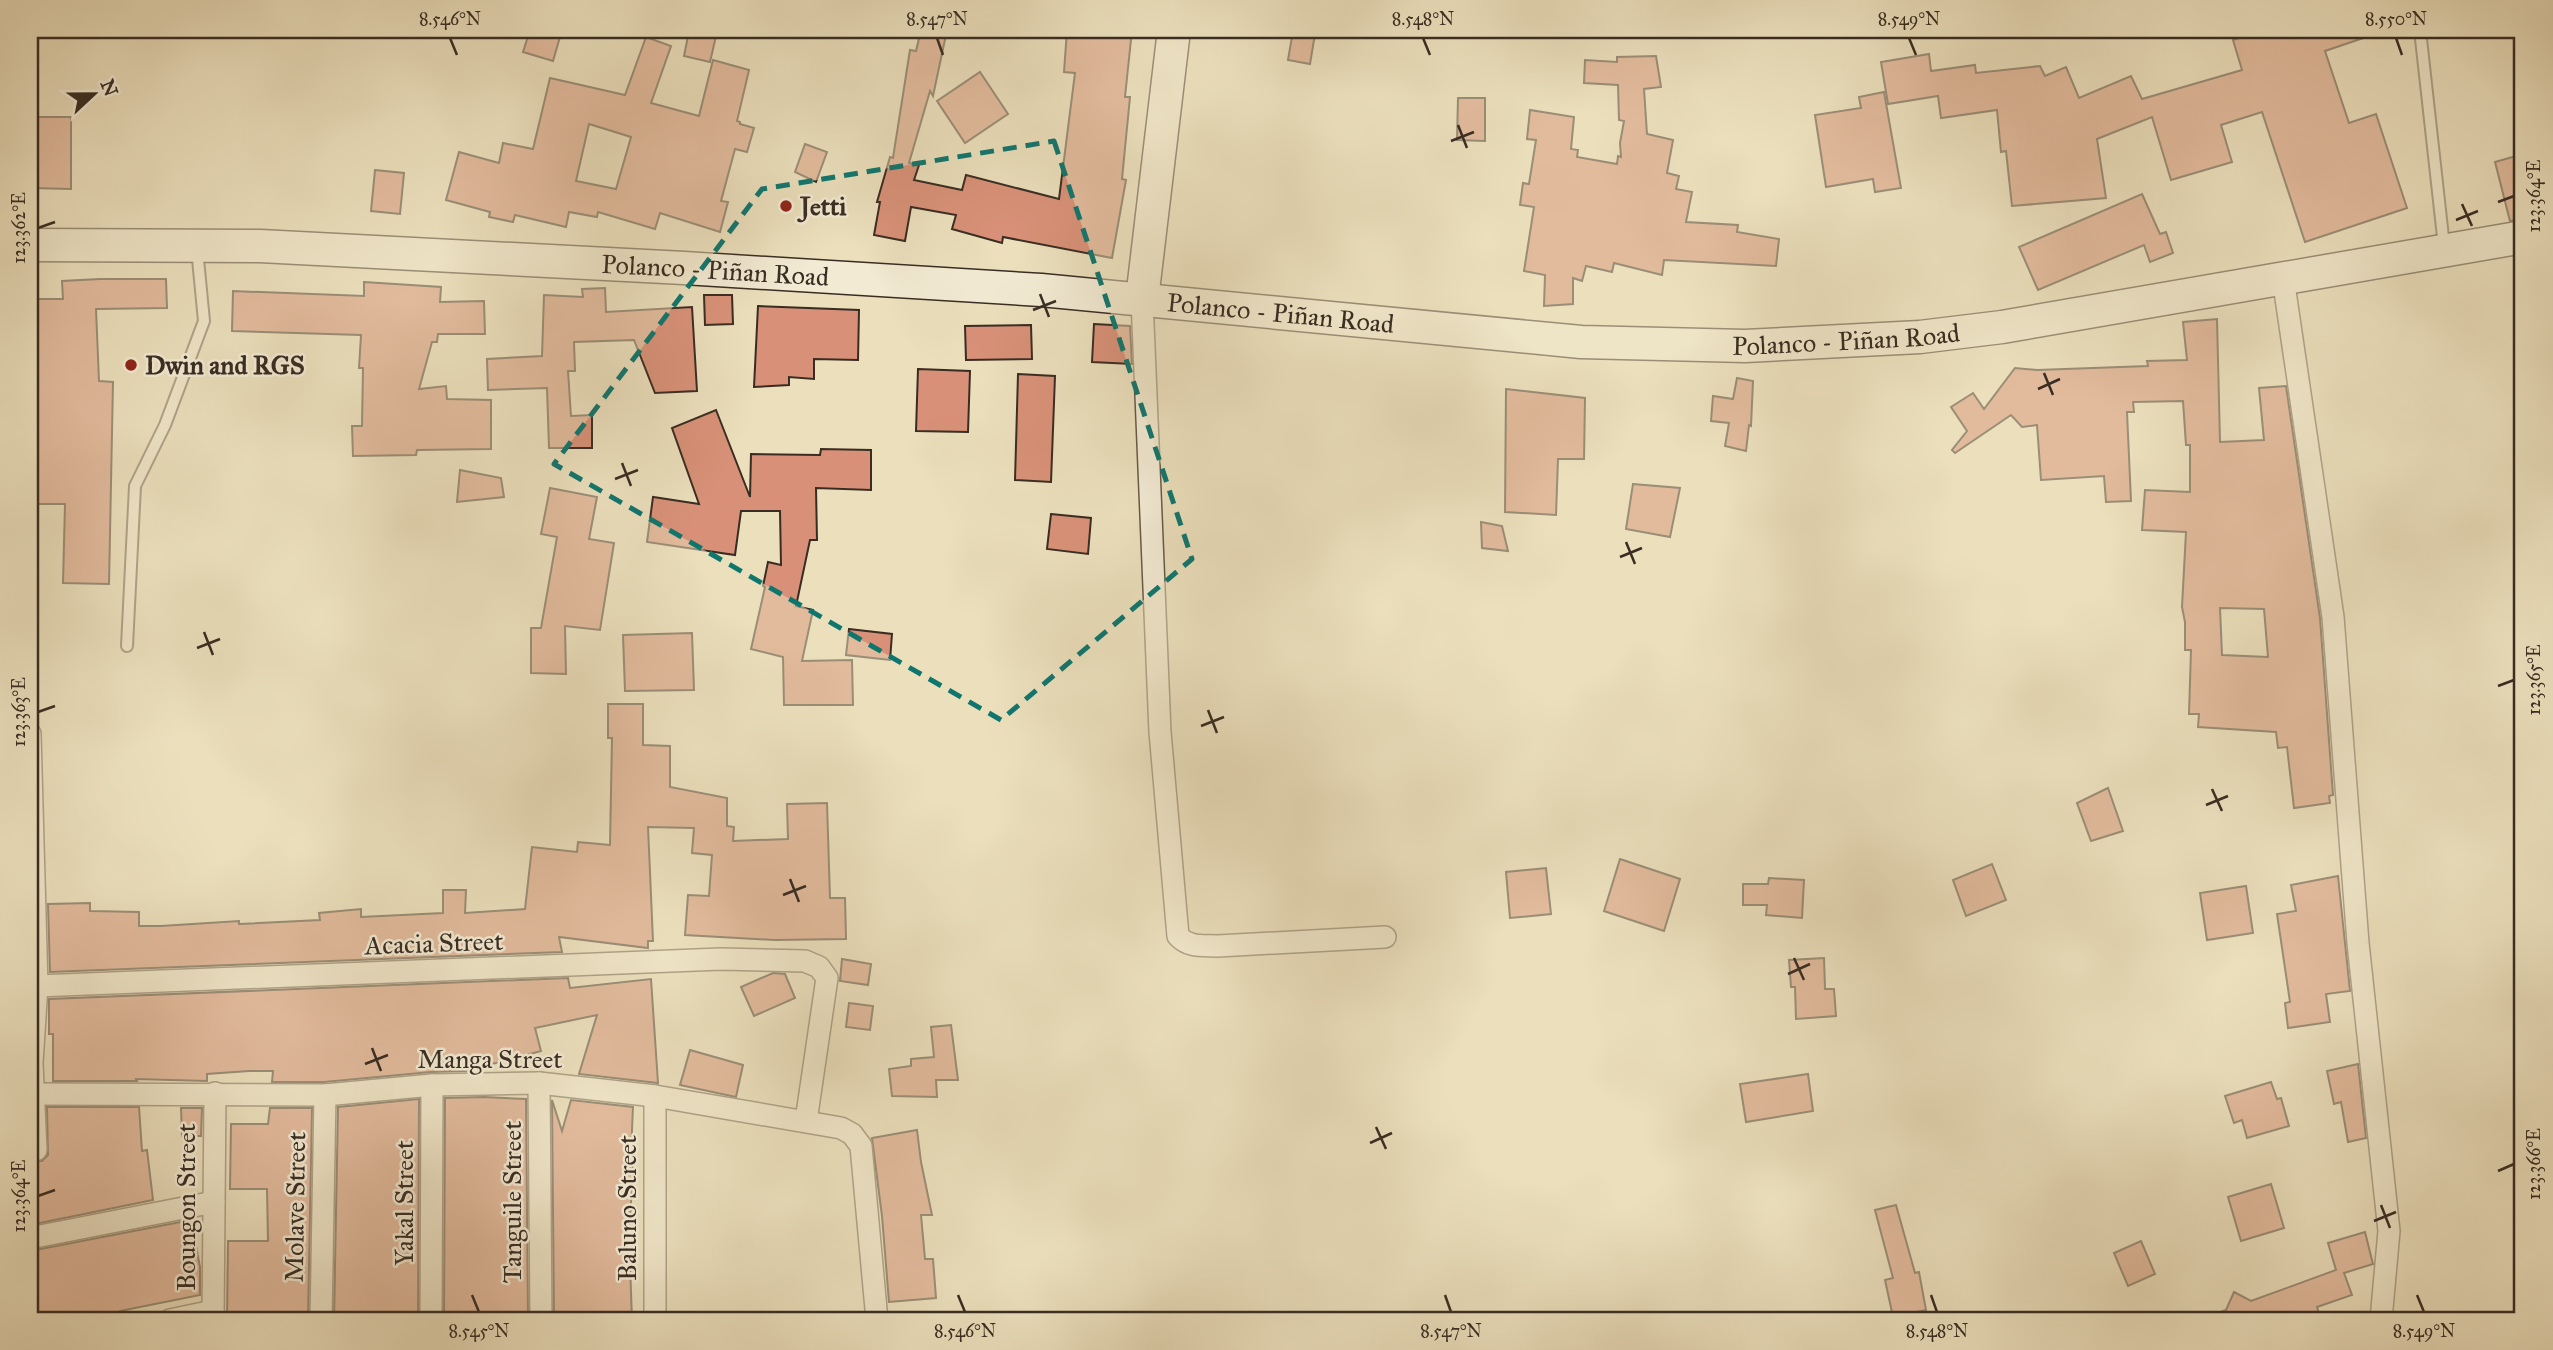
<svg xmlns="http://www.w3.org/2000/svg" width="2553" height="1350" viewBox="0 0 2553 1350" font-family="'IM FELL Great Primer',serif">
<rect width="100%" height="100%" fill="#ebdfbc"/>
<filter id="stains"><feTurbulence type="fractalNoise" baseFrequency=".00286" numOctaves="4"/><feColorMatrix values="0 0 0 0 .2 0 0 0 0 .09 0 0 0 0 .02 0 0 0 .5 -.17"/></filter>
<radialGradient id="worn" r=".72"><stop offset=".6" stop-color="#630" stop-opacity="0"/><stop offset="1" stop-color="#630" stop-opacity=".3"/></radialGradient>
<g fill="#d89178" stroke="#392d23" stroke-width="2" fill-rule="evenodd">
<path d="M530 30H562L553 61 523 52Z"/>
<path d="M921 30H947L933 96 930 91 909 163 919 165 914 180 962 190 966 175 1059 199 1075 73 1064 72 1067 30H1132L1125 97H1130L1122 179 1126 180 1112 258 1003 237 1002 243 952 229 956 215 911 207 905 241 874 235 880 202H877L890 157 893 158 910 50 916 51Z"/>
<path d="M2265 30H2377L2378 33 2325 51 2349 123 2376 114 2407 208 2305 242 2262 112 2221 125 2232 162 2171 180 2152 117 2097 139 2106 198 2012 206 2006 151 2001 152 1997 110 1941 118 1938 96 1888 104 1881 62 1929 54 1931 71 1975 65 1976 73 2040 66 2045 76 2066 67 2079 98 2131 76 2142 99 2242 70 2233 40Z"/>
<path d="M689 31 716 36 710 62 684 56Z"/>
<path d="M1293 31 1315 34 1310 64 1288 60Z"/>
<path d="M646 37 671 46 651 103 699 116 713 60 749 70 737 121 740 122V124L754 128 747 152 735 149 721 201 728 202 720 232 660 213 655 229 598 212 597 217 569 212 566 227 515 215 513 222 489 217 490 212 446 200 459 152 499 163 503 143 533 149 550 78 625 95ZM589 124 631 137 616 189 576 181Z"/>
<path d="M1656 56 1661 87 1644 89 1647 134 1673 140 1667 173 1679 176 1676 189 1692 192 1686 222 1738 225 1737 232 1779 239 1776 266 1664 260 1662 275 1614 263 1612 272 1586 266 1582 281 1573 278V304L1544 306 1545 275 1524 271 1534 207 1520 205 1523 183 1529 184 1536 140 1527 139 1530 110 1574 117 1571 149 1578 150 1577 157 1617 164 1618 156 1621 157 1620 143 1624 121 1619 120 1618 85 1584 83 1585 60 1617 62V57Z"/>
<path d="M980 72 1008 114 965 143 937 101Z"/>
<path d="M1884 92 1901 188 1875 192 1873 179 1826 187 1815 115 1861 108 1859 97Z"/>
<path d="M1458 98H1485V141L1457 140Z"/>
<path d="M30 117H71V189L30 188Z"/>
<path d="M805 144 827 152 816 182 795 172Z"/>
<path d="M2523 154V219L2510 221 2495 162Z"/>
<path d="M375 170 404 173 400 214 371 211Z"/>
<path d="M2142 194 2160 234 2166 232 2173 253 2150 262 2144 245 2038 290 2019 247Z"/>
<path d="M100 279H166L167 308 96 309 99 381 113 382 109 584 63 583 65 504H30V404L33 357H30V299H63L62 281Z"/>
<path d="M364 282 441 287 440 302 484 301 485 334H438L437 342H432L419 389 446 386 447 399 491 400V449L417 450 416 455 353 456 352 426H362L363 368H359L361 335 232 331 233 291 364 296Z"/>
<path d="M605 288 606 312 692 307 697 391 655 393 634 340 574 342 575 371H568L571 416 592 415V448H549L547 388 488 390 487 359 542 356 544 295 583 297 582 289Z"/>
<path d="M704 295H732L733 324 705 325Z"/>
<path d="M758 306 859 310 858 360 814 359V379L789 377V385L754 387Z"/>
<path d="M2217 319 2220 442 2264 440 2259 388 2286 386 2320 618 2333 795 2329 796 2330 803 2294 808 2287 747 2278 748 2276 732 2198 727 2199 714H2189L2191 650H2185V622L2182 607 2186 532 2142 530 2145 490 2190 492V445H2186L2183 401 2133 402 2134 412H2127L2131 501 2106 502 2104 476 2041 480 2037 425 2022 427 2011 415 1955 453 1952 450 1967 431 1951 407 1973 393 1984 409 2015 368 2037 370 2148 366 2147 361 2187 360 2183 322ZM2220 608 2264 609 2268 657 2222 655Z"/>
<path d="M1094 324 1130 326 1132 364 1092 362Z"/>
<path d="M1031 325 1032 359 966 360 965 326Z"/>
<path d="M918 369 970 371 968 432 916 431Z"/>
<path d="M1018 374 1055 376 1051 482 1015 480Z"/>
<path d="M1737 378 1753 381 1751 426 1749 425 1746 451 1725 446 1729 423 1711 421 1713 396 1733 399Z"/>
<path d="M1506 389 1585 398 1584 459H1558L1556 515 1505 512Z"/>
<path d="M716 410 750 497 751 454 820 455 821 449 871 450V490L816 488 817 540H810L796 606 813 610 802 661 852 660 853 705H784L783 657 751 649 765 587 763 586 768 562 781 565 780 511H741L735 555 647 542 653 497 699 504 672 428Z"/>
<path d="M460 470 501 478 504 497 457 502Z"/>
<path d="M1633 484 1680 488 1670 537 1626 529Z"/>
<path d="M550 488 597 497 589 539 614 543 600 630 565 626 566 674 531 673V628H541L557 537 541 534Z"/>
<path d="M1051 514 1091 518 1088 554 1047 549Z"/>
<path d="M1481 522 1502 526 1508 551 1482 548Z"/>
<path d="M849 629 892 634 890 660 846 655Z"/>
<path d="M692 633 694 690 625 691 623 635Z"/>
<path d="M608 704H643V745L670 746V787L727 798V826L734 827 733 841 788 839 787 804 827 803 830 898H845L846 939 775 940 685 935 688 895 709 896 712 855 692 853 694 828 648 827 653 941H648V948L559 937 562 952 50 972 48 904 90 903V911L139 912V926H161L239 921V924L320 920 319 913 361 909V917L443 913V890H466L465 913 525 909 532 847 577 852 578 842 610 845 612 738H608Z"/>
<path d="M2108 788 2123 831 2091 841 2077 803Z"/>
<path d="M1620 859 1680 879 1664 931 1604 911Z"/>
<path d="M1992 864 2006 900 1966 916 1953 880Z"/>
<path d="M1546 868 1551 914 1510 918 1506 872Z"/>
<path d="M2338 876 2350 991 2326 994 2330 1022 2288 1028 2285 1003 2290 1002 2277 914 2296 911 2291 885Z"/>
<path d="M1769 878 1804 880 1802 918 1766 915 1767 905H1743V884H1768Z"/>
<path d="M2246 886 2253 933 2207 940 2200 893Z"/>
<path d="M1824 958 1825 989H1834L1836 1016 1796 1019 1795 987H1791L1789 960Z"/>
<path d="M842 959 871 964 868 985 840 981Z"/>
<path d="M773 973 785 974 795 998 754 1016 741 987Z"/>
<path d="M568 978 570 988 651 979 658 1083 579 1074 597 1015 535 1028 541 1051 466 1071 431 1072 324 1082H272L273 1071H249L207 1074V1081L136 1079 137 1081H53V1034H49V999Z"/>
<path d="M849 1003 873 1006 870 1030 846 1027Z"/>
<path d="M951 1025 958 1080H936L937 1097 892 1096 889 1069 911 1066V1059L934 1057 931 1027Z"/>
<path d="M690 1050 743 1065 736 1097 680 1085Z"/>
<path d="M2358 1064 2366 1138 2348 1142 2341 1102 2334 1104 2327 1071Z"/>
<path d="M1808 1074 1813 1111 1746 1122 1740 1084Z"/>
<path d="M2271 1082 2277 1099 2281 1098 2289 1126 2247 1138 2242 1120 2234 1123 2225 1096Z"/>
<path d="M484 1097 526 1099 528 1320H444L445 1098Z"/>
<path d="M419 1099 418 1320H334L338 1107Z"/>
<path d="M552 1100 562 1131 571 1100 633 1107 631 1152H634L629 1236 632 1320H554Z"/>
<path d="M47 1107H139L142 1151 147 1150 153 1200 30 1225V1161H42L48 1155Z"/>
<path d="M181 1108H202L201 1136H182Z"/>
<path d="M270 1108H312L308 1320H227L228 1241H268L267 1189H230L231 1124H268Z"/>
<path d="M917 1130 921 1162 932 1215H921L925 1259H933L936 1298 889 1302 882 1216 872 1138Z"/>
<path d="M2271 1184 2284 1228 2241 1241 2228 1197Z"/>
<path d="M1896 1205 1915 1273 1919 1272 1926 1310 1893 1317 1885 1280 1893 1278 1875 1210Z"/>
<path d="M191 1220 200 1267V1295L120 1311 123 1320H30V1251Z"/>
<path d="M2365 1232 2373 1264 2344 1273 2352 1295 2317 1307 2321 1320H2205L2204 1318 2226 1310 2234 1292 2251 1301 2336 1270 2328 1243Z"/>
<path d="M2141 1241 2155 1274 2128 1286 2114 1253Z"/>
</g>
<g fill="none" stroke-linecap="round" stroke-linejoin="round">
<defs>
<g id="lane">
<path d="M2420 30 2444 246"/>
<path d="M127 646 135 486 165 425 204 321 197 249"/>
</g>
<g id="street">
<path d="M2283 278 2333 617 2358 943 2389 1231 2381 1320"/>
<path d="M1142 299 1160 732 1178 936C1189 948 1203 945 1218 946L1385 937"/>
<path d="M30 734 37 986 32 1063 36 1150"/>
<path d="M37 986 721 959 805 961 819 967 827 978 806 1121"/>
<path d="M539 1083 541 1320"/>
<path d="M33 1094 325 1095 432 1085 539 1083 655 1096 841 1128 852 1134 861 1146 877 1320"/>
<path d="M30 1238 214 1202"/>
<path d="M170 1320 213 1311"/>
<path d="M213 1320 215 1093"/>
<path d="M321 1320 325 1095"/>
<path d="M431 1320 432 1085"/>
<path d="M655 1320V1096"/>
</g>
<g id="secondary">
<path id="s1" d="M30 245 260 246 684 268 1041 290 1581 342 1745 346 1920 337 2002 327 2523 237"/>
<path d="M1142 299 1174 30"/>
</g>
</defs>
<use href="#lane" stroke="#665a49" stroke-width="14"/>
<use href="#street" stroke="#665a49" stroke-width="24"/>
<use href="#secondary" stroke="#392d23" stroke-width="35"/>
<use href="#lane" stroke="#f2ead3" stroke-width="10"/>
<use href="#street" stroke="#f2ead3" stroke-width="21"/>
<use href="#secondary" stroke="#f2ead3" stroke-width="32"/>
</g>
<path d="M0 0H2553V1350H0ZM1054 141 1192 559 1001 720 554 464 762 189Z" fill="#ebdfbc" fill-opacity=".55" fill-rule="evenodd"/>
<path fill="none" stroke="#0f766e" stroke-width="5" stroke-dasharray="14 9" stroke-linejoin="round" d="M1054 141 1192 559 1001 720 554 464 762 189Z"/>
<path fill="none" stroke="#392d23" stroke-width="2.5" d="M450 38 457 55M937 38 943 55M1423 38 1430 55M1909 38 1916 55M2396 38 2402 55M1458 125 1467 148M1451 141 1474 132M2498 202 2514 196M2462 204 2472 226M2456 220 2478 211M38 228 55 222M1040 294 1049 317M1033 310 1056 301M2044 373 2053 395M2038 389 2060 379M622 463 631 486M615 479 638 470M1626 542 1635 564M1620 557 1642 548M204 632 213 655M197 648 220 639M2498 686 2514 680M1208 710 1217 733M38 712 55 706M1201 726 1224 717M2212 789 2222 811M2206 805 2228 796M790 879 799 902M783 895 806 886M1794 958 1804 980M1788 974 1810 964M372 1048 381 1071M365 1064 388 1055M1376 1127 1386 1149M1370 1143 1392 1133M2498 1171 2514 1164M38 1196 55 1190M2381 1205 2390 1228M2374 1221 2396 1212M472 1295 479 1312M958 1295 965 1312M1445 1295 1451 1312M1931 1295 1937 1312M2417 1295 2424 1312"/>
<g fill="#8f2418" stroke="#f2ead3" stroke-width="2.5">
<circle cx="786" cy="206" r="7"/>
<circle cx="131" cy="365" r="7"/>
</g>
<g text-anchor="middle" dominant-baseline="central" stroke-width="5" stroke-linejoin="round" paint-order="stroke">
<g font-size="26" font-weight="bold" fill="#392d23" stroke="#f2ead3" text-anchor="start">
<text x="800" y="206">Jetti</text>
<text x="145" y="365">Dwin and RGS</text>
</g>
<g font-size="26" fill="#392d23" stroke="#f2ead3">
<text stroke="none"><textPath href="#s1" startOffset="686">Polanco - Piñan Road</textPath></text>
<text stroke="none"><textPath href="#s1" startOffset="1253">Polanco - Piñan Road</textPath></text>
<text stroke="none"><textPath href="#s1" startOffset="1820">Polanco - Piñan Road</textPath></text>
<text transform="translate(434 943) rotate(-2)">Acacia Street</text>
<text x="490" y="1059">Manga Street</text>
<text transform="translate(512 1202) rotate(-90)">Tanguile Street</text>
<text transform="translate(404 1203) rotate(-90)">Yakal Street</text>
<text transform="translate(186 1207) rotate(-90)">Boungon Street</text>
<text transform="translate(295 1207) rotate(-89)">Molave Street</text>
<text transform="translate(627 1208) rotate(-90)">Baluno Street</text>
</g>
</g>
<rect width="2553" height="1350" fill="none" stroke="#ebdfbc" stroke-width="77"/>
<g transform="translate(94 94) rotate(68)" stroke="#f2ead3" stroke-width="5" paint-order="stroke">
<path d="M0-5L12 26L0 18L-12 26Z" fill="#392d23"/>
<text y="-10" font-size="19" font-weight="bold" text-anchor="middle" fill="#392d23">N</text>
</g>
<rect x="38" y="38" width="2476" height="1274" fill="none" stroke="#392d23" stroke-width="2.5"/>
<g font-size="18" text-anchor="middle" fill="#392d23">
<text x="450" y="25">8.546°N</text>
<text x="937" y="25">8.547°N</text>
<text x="1423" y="25">8.548°N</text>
<text x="1909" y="25">8.549°N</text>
<text x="2396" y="25">8.550°N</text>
<text transform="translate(2534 196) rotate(-90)" y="6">123.364°E</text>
<text transform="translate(19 228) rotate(-90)" y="6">123.362°E</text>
<text transform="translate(2534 680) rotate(-90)" y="6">123.365°E</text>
<text transform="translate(19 712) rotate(-90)" y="6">123.363°E</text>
<text transform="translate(2534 1164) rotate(-90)" y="6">123.366°E</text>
<text transform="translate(19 1196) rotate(-90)" y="6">123.364°E</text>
<text x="479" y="1337">8.545°N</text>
<text x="965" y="1337">8.546°N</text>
<text x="1451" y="1337">8.547°N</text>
<text x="1937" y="1337">8.548°N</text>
<text x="2424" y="1337">8.549°N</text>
</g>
<rect width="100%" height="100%" filter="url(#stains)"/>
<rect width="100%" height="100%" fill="url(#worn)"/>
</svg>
